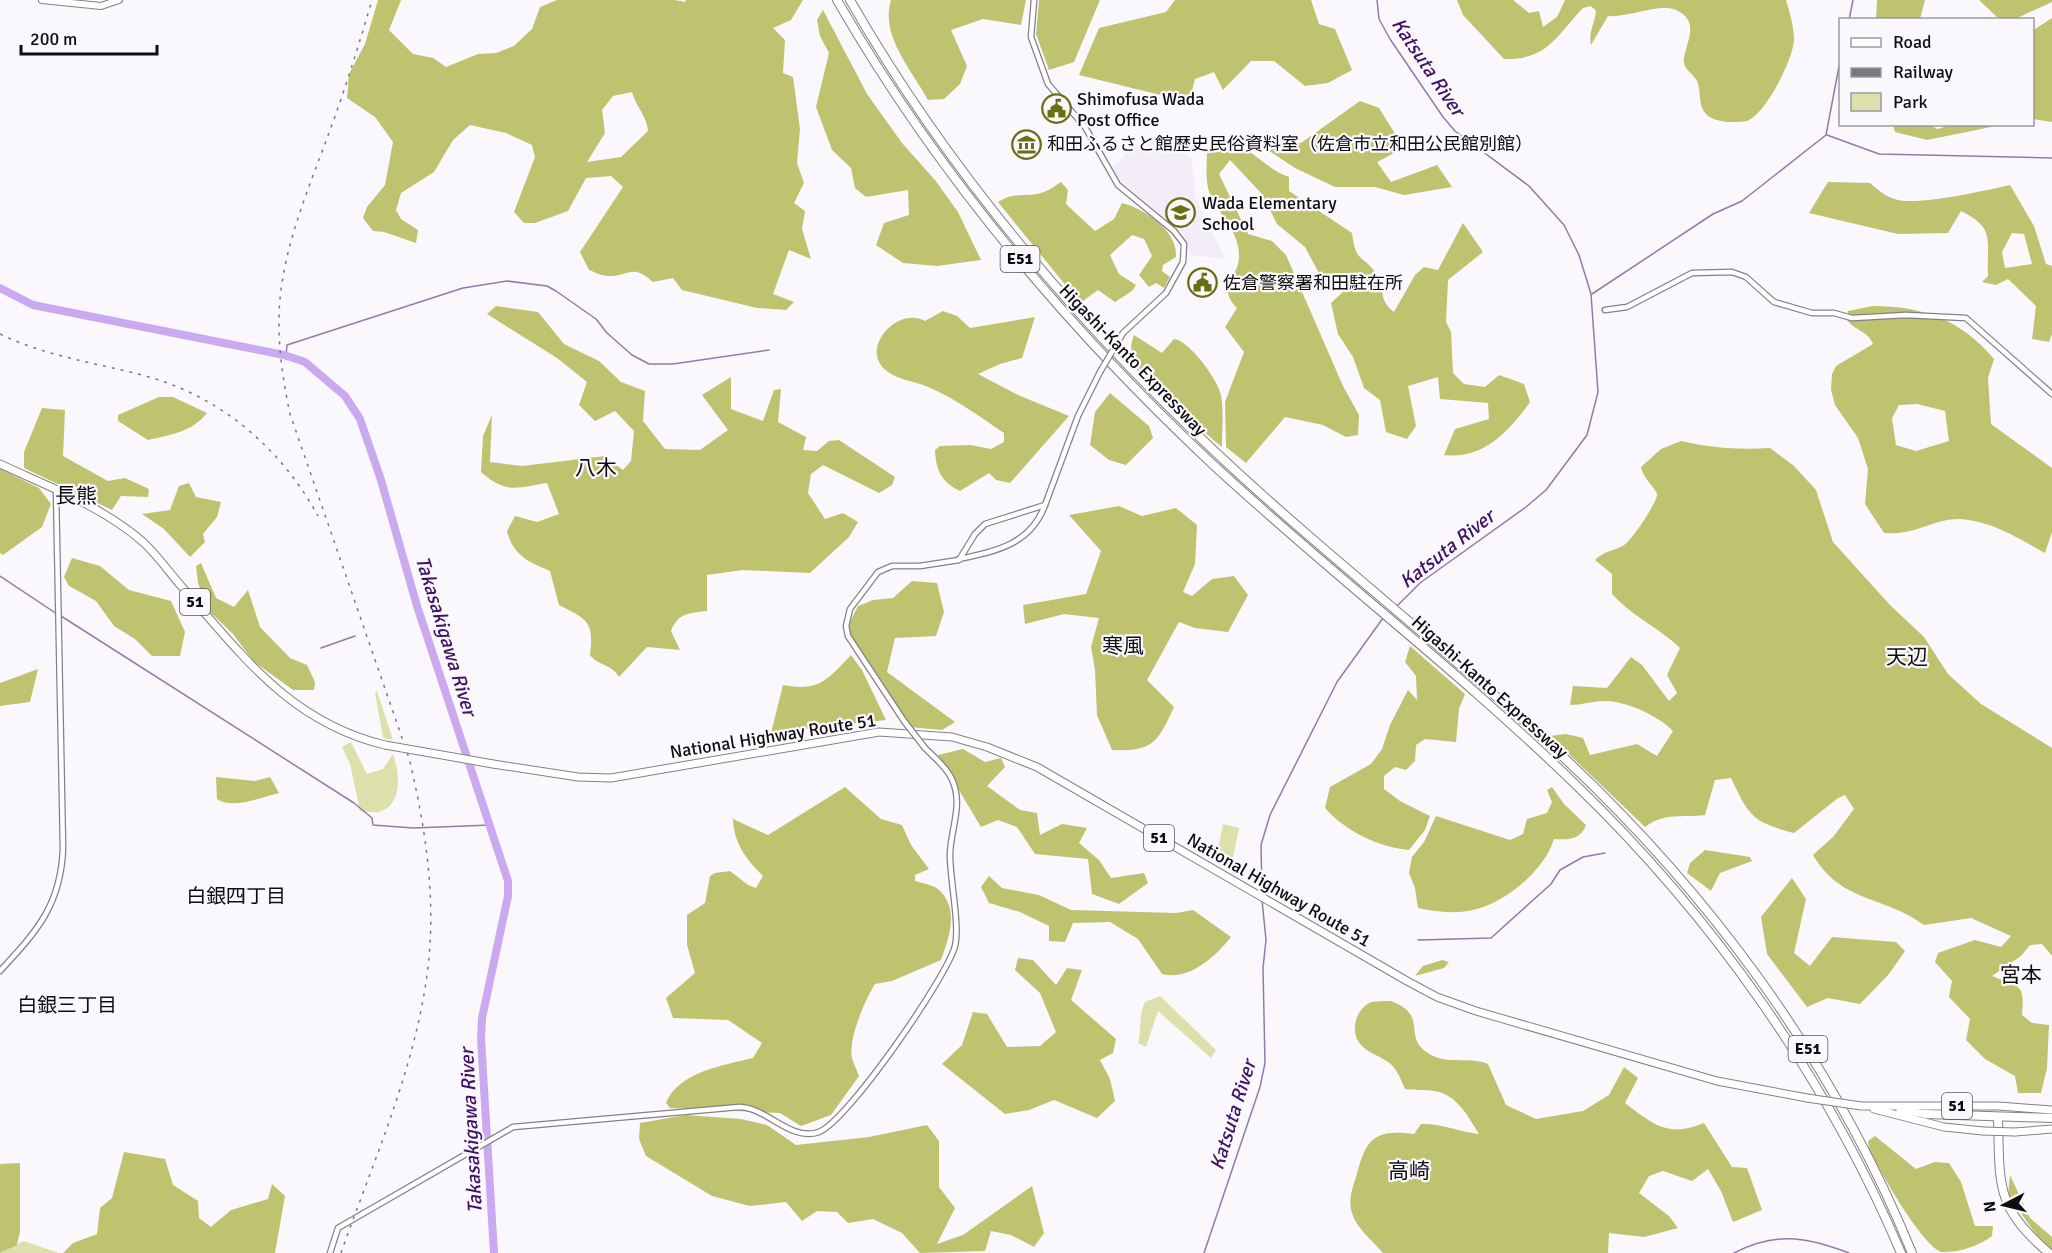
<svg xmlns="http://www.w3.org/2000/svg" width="2052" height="1253" viewBox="0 0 2052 1253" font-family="Signika,'Noto Sans JP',sans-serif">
<rect width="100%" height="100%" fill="#faf8fd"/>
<path fill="#f3edfa" d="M1163 137 1192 158 1195 196 1225 259 1190 255 1184 234 1122 183 1112 168 1137 145Z"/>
<g fill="#dce0aa">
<path d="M377 691 393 740 383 738 375 692Z"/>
<path d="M351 742 367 774 383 769 393 754C399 771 404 805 379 812 374 813 365 811 360 811L350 764 342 747Z"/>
<path d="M1223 824 1239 828 1231 868 1219 863 1222 861 1219 844Z"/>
<path d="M1160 996 1216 1050 1211 1058 1158 1011 1146 1047 1138 1043C1142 1028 1138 1017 1145 1002Z"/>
<path d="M24 1241 59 1253H0Z"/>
</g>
<g fill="#bfc370" fill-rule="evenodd">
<path d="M378 0H401L389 30 413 54 433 58 446 67 478 54 496 53 514 46 532 29 540 7 557 0H675L685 2 686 0H803L791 20 773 28 785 40 783 73 793 77 800 129 797 163 804 183 794 203 805 211 802 229 811 259 789 250 773 294 794 302 786 310 757 308 682 290 673 278 653 282C632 263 631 276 608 276 602 276 594 272 589 270L580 252 623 187 611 176 586 178 568 211 535 223H524L514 212 535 157 532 145 506 133 470 125 453 140 434 172 401 193 396 210 401 219 418 230 416 243 384 232 373 231 363 218 367 207 385 185 393 142 375 117 347 98 349 74 365 44ZM632 92C636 107 647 116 648 131L621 157 587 162 605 133 602 110 613 96Z"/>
<path d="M891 0H1026L1021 25 983 19 951 30 967 66 960 84 944 99 928 100C912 70 880 36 891 0Z"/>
<path d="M1039 0H1100L1074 62 1049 70 1036 34Z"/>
<path d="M1175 0H1311L1319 24 1335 29 1352 70 1328 83 1305 86 1274 61H1251L1223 90 1214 72 1195 79 1189 102 1079 75 1099 28 1166 12Z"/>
<path d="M1457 0H1513L1529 13 1539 11 1543 27 1557 17 1565 0H1786C1790 13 1794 27 1794 40 1793 60 1765 115 1747 121 1742 122 1734 122 1728 122 1722 122 1711 119 1707 115 1697 105 1702 92 1697 81 1692 72 1682 69 1684 58 1687 40 1700 21 1676 10 1658 3 1629 18 1608 16L1591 45C1588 33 1595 23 1596 11L1591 6 1583 8C1556 36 1548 60 1504 59L1463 15Z"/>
<path d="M1877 0H1925L1920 19H1876Z"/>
<path d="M1979 0H2052V2L2015 19 2000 20Z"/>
<path d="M823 10 867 94 902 143 935 180 958 212 981 260 937 266 903 263 876 245 884 223 909 215 908 190 866 197 855 188 851 168 832 150 816 107 829 53 820 36 817 20Z"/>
<path d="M2052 18V122L2033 119 2032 31Z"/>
<path d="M1360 101 1379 108 1404 148 1377 162 1391 182 1437 165 1452 187 1404 195 1375 187H1335L1295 168 1260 145 1301 143Z"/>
<path d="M1893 125H1931L1937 129 1951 125H2001L1927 140 1895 132Z"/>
<path d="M1228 139C1251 148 1266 169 1289 177V191L1352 233C1356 265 1363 253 1377 275 1386 289 1377 299 1394 312L1415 275 1424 267 1438 270 1463 223 1483 252 1448 280 1446 322 1451 332 1453 373 1464 384 1485 387 1499 375 1524 384 1530 402C1509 431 1483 460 1444 455L1455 429 1489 419 1488 403 1440 399 1438 377 1408 386 1416 426 1407 439 1386 432 1380 400 1364 388 1353 357 1338 334 1331 303 1347 288 1345 282 1321 277 1305 247 1277 224 1262 194 1230 160 1219 174 1248 234 1272 241 1286 255 1343 386 1359 415 1358 435 1346 437 1323 425 1285 417 1246 463 1226 447 1225 402 1244 352 1225 327 1237 308C1215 286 1240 279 1239 254 1238 232 1223 219 1213 200 1204 186 1207 166 1207 150Z"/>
<path d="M1061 182 1068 190 1066 204 1095 231 1114 219 1122 203C1145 209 1178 231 1176 257L1163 265 1162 271 1170 277 1164 288 1156 283 1149 287 1139 275 1152 256 1144 239 1132 235 1110 255 1119 274 1136 285 1132 291 1115 302 1098 290 1080 303 998 202C1018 190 1024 199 1044 192 1050 190 1056 185 1061 182Z"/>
<path d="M1828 182 1870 183C1879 191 1886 197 1898 200 1922 205 1983 191 2010 185L2034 226 2046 264 2052 266V334L2049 342 2032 339 2036 306 2008 279 1996 285 1982 282 1988 276C1986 240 1997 229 1961 211L1948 233 1898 234 1809 213ZM2012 233 2024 234 2032 264 2005 268 2002 252Z"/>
<path d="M496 306 538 312 564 344 599 361 621 382 645 391 643 421 665 449 700 450 728 430 702 395 731 377V409L763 421 774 390 781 389 778 422 806 437 803 450 817 451 829 441 839 440 895 477 892 485 879 493 823 465 811 474 808 493 825 519 843 513 858 522 849 537 810 573 743 570 707 575V611C689 613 678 613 671 631L680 650 647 647 619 677C612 664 598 666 590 655 594 621 588 620 559 605L550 571C528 562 513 555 507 531L515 516 537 522 559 514 547 483C516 488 506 494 481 472L483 436 492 415 490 462 522 466 605 456 623 470 631 461 634 431 615 411 595 421 579 405 587 382 557 358 487 314Z"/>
<path d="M1873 306C1922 306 1962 320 1994 359L1988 378 1991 424 2052 468V532L2045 553C2018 538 1990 520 1958 519 1934 519 1914 536 1884 533L1865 504 1868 469 1858 438 1835 405 1831 390 1832 374 1836 366 1873 344C1868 331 1854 330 1847 320L1848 311ZM1917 404 1945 411 1949 441 1916 451 1896 445 1892 418 1899 405Z"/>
<path d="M943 311 957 316 970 328 1035 317 1022 358 1000 364 978 374 1018 395 1069 416 1010 483 996 480 989 473 960 491C941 482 936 470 935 450L940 446 971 445 991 449 1004 442V433C980 417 955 398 928 387 912 380 888 379 879 362 868 340 900 307 925 321Z"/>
<path d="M1134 335 1162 353 1174 339C1189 340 1218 380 1221 395 1224 411 1222 431 1222 447 1202 430 1142 380 1133 358 1130 349 1131 343 1134 335Z"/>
<path d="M1110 393 1149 426 1153 438 1126 465 1109 460 1090 445 1095 412Z"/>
<path d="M159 397H173L207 413C192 432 170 435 148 440L118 421V415Z"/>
<path d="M42 408 65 410 63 456 108 481 125 478 149 489 148 497 121 496 112 510 24 468V452Z"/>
<path d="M1681 441C1711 448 1739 450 1770 448L1794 466 1816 490 1833 542 1890 605 1924 637 1948 674 1981 704 2052 748V956L2042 944 2030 945 2021 956 1992 976C2020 988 2025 982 2022 1015L2032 1023 2049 1025 2047 1068 2041 1093H2018L2015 1076 1985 1059 1966 1040 1970 1019 1949 997 1952 981 1935 962 1938 953 1975 940 2001 947 2011 936 1971 918 1924 925C1883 895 1841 903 1813 855L1833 837 1854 809 1845 795 1838 798 1794 833C1752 822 1749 816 1731 778L1715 780 1705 815C1681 818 1665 812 1645 827L1550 736 1566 734 1583 738 1590 755 1637 744 1657 756 1673 731C1659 716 1624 700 1604 701 1592 701 1582 705 1570 705L1573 686 1607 688 1631 657 1642 665 1669 701 1677 693 1667 675 1680 648C1657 626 1634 618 1612 594V574L1595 560C1607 549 1613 552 1624 545 1632 540 1656 504 1657 495 1658 490 1643 479 1641 467L1661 449Z"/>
<path d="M0 469 39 488 51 504 42 527 3 555 0 553Z"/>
<path d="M189 483 196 497 221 502 217 517 203 534 205 542 190 557 164 529 142 514 170 510 179 486Z"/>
<path d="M1119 506 1142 516 1176 508 1197 525 1195 564 1183 592 1192 596 1212 579 1234 576 1248 595 1228 632 1195 628 1179 622 1147 680 1174 707C1158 742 1153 752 1112 750L1097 715 1095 670 1091 647 1099 618 1064 614 1025 624 1023 605 1086 594 1101 551 1069 515Z"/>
<path d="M72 558 100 566 129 590 171 601 185 632 180 656H152L135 639 114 626 96 601 69 586 64 577Z"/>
<path d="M201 563 216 598 234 607 248 590 260 627 290 658 307 665 315 682 314 690H293L253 661 233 634 209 611 198 583 196 566Z"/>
<path d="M912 581 937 583 944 612 936 636 895 638 887 672 955 722 942 730 909 727 846 630 858 606 873 600 893 598Z"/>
<path d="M1410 646 1465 694 1459 709 1456 742 1425 739 1416 745 1415 761 1406 770 1395 767 1384 776V789L1400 801 1430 816 1425 830 1409 850C1378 847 1345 831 1325 808L1330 787 1371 764 1382 749 1390 725 1408 690 1417 700 1416 676 1405 662Z"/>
<path d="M851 655 862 670 886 720 771 733 783 685C819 692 827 680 851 655Z"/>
<path d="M38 669 30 702 0 706V683Z"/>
<path d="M963 749 985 762 1001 758 1005 767 987 786 1020 810 1037 813 1040 835 1062 824 1087 828 1079 843 1099 860 1111 878 1144 873 1148 883 1119 904 1092 894 1088 859 1035 854 1017 827 998 820 981 827 938 755Z"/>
<path d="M216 777 255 781 270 777 279 793C262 797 233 810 217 799Z"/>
<path d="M845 787 881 819 902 825 911 845 929 869 915 875V881C922 883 932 885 938 889 960 908 949 938 941 960L892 981 875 984C865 1000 848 1039 852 1058 854 1064 857 1071 859 1076L831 1115 801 1126 780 1113 670 1108 666 1103C678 1072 724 1065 753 1058L762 1043 728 1020 673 1018 666 998 695 973 687 945V915L705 903 710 876 715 873 730 871 748 885 756 888 763 876C746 859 734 844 733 819L768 835Z"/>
<path d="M1552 787 1564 804 1586 825C1581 840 1567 840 1554 839 1545 870 1504 904 1473 910 1455 914 1436 912 1418 908L1415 888 1409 873 1412 857 1424 842 1436 816 1510 840 1523 834 1527 819 1547 813 1552 802 1547 790Z"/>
<path d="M1705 850 1750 857 1752 861 1720 873 1711 891 1687 873 1690 863Z"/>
<path d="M989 876 1002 888 1039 895 1071 910 1176 913 1193 910 1231 937C1215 957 1189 981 1162 974L1138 939 1110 922 1073 923 1065 942 1049 941V926L1020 912 989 903 981 887Z"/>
<path d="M1792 878 1806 899 1794 953 1810 966 1832 937 1896 942 1905 951 1889 974 1860 1004 1828 998 1807 1007 1767 954 1761 917Z"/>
<path d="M1018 958 1033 960 1056 985 1067 968 1082 970 1071 1000 1116 1039 1113 1053 1100 1060 1110 1079 1115 1101 1097 1118 1054 1100 1029 1110 1005 1114 942 1064 962 1045 973 1012 987 1014 1007 1047 1040 1046 1056 1032 1040 993 1015 970Z"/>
<path d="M1442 960 1449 962 1444 968 1415 976 1423 966Z"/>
<path d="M1391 1001C1428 1015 1404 1035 1425 1051 1445 1067 1468 1055 1488 1064L1506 1105 1536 1119 1583 1111 1609 1095 1624 1067 1638 1078 1625 1103C1653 1124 1667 1138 1704 1123L1732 1167 1747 1168 1762 1210 1733 1222 1721 1191 1708 1169 1692 1181 1663 1171 1649 1176 1639 1193 1669 1216 1678 1228 1644 1237 1609 1233 1608 1253H1383C1373 1241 1356 1228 1352 1213 1348 1200 1352 1189 1356 1177 1366 1140 1372 1129 1414 1134L1421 1124C1440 1123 1460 1132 1479 1134 1469 1118 1459 1098 1439 1092 1429 1089 1416 1091 1405 1089 1401 1080 1397 1068 1388 1062 1378 1055 1365 1052 1358 1041 1350 1028 1358 1006 1372 1002 1378 1001 1385 1001 1391 1001Z"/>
<path d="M686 1115 741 1119 767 1125 796 1145 869 1137 927 1125 939 1141V1187L955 1208 937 1244 963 1235 1032 1186 1044 1233 1034 1247 1011 1235 991 1231 985 1251 920 1253 902 1233 873 1219 848 1223 837 1212 817 1211 802 1221 786 1202 750 1206 712 1196 646 1156 639 1139 640 1123Z"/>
<path d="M1875 1136 1916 1169 1935 1162 1949 1163 1961 1182 1975 1226H1993L1992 1236C1979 1246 1958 1253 1941 1252 1921 1244 1879 1170 1869 1149L1868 1141Z"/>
<path d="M124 1152 165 1159 173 1185 198 1201 199 1218 211 1227 231 1210 268 1199 272 1184 285 1196 275 1253H63L73 1243 97 1234 100 1208 112 1198Z"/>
<path d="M20 1163V1232L17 1245 0 1253V1164Z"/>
<path d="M2010 1175 2030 1218 2052 1237V1252L2042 1243 2008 1195Z"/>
</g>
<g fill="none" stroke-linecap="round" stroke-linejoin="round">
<g stroke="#927aad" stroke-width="1.5">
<path d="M1377 0 1379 19 1390 39 1443 117 1455 131 1529 186 1564 225 1579 255 1591 294 1598 392 1587 435 1546 490 1526 507 1420 583 1396 607"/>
<path d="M1849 20 1853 0"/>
<path d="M1827 135 1879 154 2052 158"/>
<path d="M1592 294 1713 214 1742 201 1826 135 1840 61"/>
<path d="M286 356 287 345 463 288 507 281 547 286 556 291 596 319 607 333 632 355 649 364H673L769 350"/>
<path d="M0 576 57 614"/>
<path d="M61 616 354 803 372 818 373 825 413 828 491 825"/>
<path d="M321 648 355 636"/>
<path d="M1262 895 1261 845 1270 815 1337 682 1383 618"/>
<path d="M1418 940 1491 938 1551 884 1560 870 1583 857 1605 853"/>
<path d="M1204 1253 1260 1087 1265 1063 1263 968 1266 940 1262 900"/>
<path d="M1734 1253C1776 1231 1807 1237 1849 1253"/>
</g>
<path stroke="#caa9f1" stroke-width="8" d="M0 288 33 305 284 355 305 362 345 396 360 419 381 480 417 606 508 881V896L482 1018 481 1039 494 1253"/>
<defs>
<g id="tertiary">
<path d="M1034 0 1031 37 1048 84 1085 127 1118 185 1174 231 1184 244 1183 262 1166 293 1123 333"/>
<path d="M1605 310 1627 307 1692 273 1732 272 1746 277 1774 302 1812 313H1834L1852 318 1906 315 1966 318 2052 394"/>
<path d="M959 559C997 551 1031 544 1045 505"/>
<path d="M904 721 848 636 846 626 850 609 878 572 892 566H920L959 560 975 534 985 524 1045 505 1078 416 1100 372"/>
<path d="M0 971C37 931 61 905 63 848L56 490"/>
<path d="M330 1253 338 1228 513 1127 739 1107C767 1107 790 1142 819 1132 847 1122 947 977 955 946 960 925 950 880 950 855 950 834 961 809 955 788 951 771 937 760 925 748"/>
</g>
<path id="primary" d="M42 0 101 6 119 0"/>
<g id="trunk">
<path d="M0 464C49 487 102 506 143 542 157 555 169 572 182 587 243 656 290 722 385 745"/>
<path d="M493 764 578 777 611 778 879 732 952 737 987 747 1037 767 1407 981 1437 997 1476 1011 1717 1081 1807 1098"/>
<path d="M1862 1106H1999L2052 1110"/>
<path d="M1874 1109 1944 1127 1983 1131"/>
<path d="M1900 1110 1925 1114"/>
<path d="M2015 1132 2052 1129"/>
</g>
<g id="motorway">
<path d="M837 0C935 170 1065 325 1207 459 1327 571 1458 670 1575 784 1713 917 1826 1077 1901 1253"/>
<path d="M850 0C945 166 1071 315 1209 446 1318 549 1437 641 1547 742 1704 885 1832 1057 1912 1253"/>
<path d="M1925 1114 2052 1118"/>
<path d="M1998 1117C2000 1183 1994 1207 2049 1253"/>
</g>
</defs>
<use href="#tertiary" stroke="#838186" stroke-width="7"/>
<use href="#primary" stroke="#838186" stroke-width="8"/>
<use href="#trunk" stroke="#838186" stroke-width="9"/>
<use href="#motorway" stroke="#838186" stroke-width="10"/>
<use href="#tertiary" stroke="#fff" stroke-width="4.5"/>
<use href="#primary" stroke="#fff" stroke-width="6"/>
<use href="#trunk" stroke="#fff" stroke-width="7"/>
<use href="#motorway" stroke="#fff" stroke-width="8"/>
<g stroke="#79787b" stroke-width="1.5" stroke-dasharray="3 6" stroke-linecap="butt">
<path d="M0 334C47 357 99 363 149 377 223 398 282 450 318 516"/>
<path d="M341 1253C373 1162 414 1071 427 975 437 903 426 829 409 758L290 414C281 371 275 327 282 283 290 230 312 180 330 130 346 87 359 44 372 0"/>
</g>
<defs>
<g id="tertiary-bridge">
<path d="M1100 372 1123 333"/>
<path d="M904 721 925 748"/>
</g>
<g id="trunk-bridge">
<path d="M385 745 493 764"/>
<path d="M1807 1098 1861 1106"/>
<path d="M1983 1131 2015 1132"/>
</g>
</defs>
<use href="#tertiary-bridge" stroke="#838186" stroke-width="7" stroke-linecap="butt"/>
<use href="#trunk-bridge" stroke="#838186" stroke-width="9" stroke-linecap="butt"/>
<use href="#tertiary-bridge" stroke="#fff" stroke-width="4.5"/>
<use href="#trunk-bridge" stroke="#fff" stroke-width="7"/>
</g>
<defs>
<symbol id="civic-ring" viewBox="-11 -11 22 22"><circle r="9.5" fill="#faf8fd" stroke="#6b6e11" stroke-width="1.5"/><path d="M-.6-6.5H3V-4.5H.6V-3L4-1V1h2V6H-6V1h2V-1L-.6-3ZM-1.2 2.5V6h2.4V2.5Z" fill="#6b6e11"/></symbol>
<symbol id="museum-ring" viewBox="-11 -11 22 22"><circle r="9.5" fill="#faf8fd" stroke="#6b6e11" stroke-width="1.5"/><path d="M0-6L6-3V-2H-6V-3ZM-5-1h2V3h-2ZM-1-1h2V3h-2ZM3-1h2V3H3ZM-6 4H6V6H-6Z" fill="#6b6e11"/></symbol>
<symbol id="school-ring" viewBox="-11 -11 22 22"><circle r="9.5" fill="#faf8fd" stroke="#6b6e11" stroke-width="1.5"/><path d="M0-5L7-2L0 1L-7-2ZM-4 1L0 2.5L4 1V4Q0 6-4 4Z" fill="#6b6e11"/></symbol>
</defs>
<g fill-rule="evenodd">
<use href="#civic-ring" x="1040" y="92" width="33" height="33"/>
<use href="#museum-ring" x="1010" y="128" width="33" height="33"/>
<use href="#school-ring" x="1164" y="196" width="33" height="33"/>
<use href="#civic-ring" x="1186" y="266" width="33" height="33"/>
</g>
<g text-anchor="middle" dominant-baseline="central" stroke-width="4.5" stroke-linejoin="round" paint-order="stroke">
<g fill="#faf8fd" stroke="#555456" stroke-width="1.5">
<rect x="1000.5" y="246" width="39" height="26" rx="4.5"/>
<rect x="180" y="589" width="30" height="26" rx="4.5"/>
<rect x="1144" y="825" width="30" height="26" rx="4.5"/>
<rect x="1788.5" y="1036" width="39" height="26" rx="4.5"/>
<rect x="1942" y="1093" width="30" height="26" rx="4.5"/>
</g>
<g font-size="16" font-weight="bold" fill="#0e0e0f">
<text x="1020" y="259">E51</text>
<text x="195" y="602">51</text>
<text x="1159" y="838">51</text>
<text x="1808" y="1049">E51</text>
<text x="1957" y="1106">51</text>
</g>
<g font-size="18" fill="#0e0e0f" stroke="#faf8fd" text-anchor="start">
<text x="1077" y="99">Shimofusa Wada<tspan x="1077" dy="21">Post Office</tspan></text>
<text x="1047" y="144">和田ふるさと館歴史民俗資料室（佐倉市立和田公民館別館）</text>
<text x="1202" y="203">Wada Elementary<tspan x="1202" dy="21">School</tspan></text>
<text x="1223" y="283">佐倉警察署和田駐在所</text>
</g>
<g font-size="18" fill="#0e0e0f" stroke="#faf8fd">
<text transform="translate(1133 360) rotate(46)">Higashi-Kanto Expressway</text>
<text transform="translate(1490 687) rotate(42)">Higashi-Kanto Expressway</text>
<text transform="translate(773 736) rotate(-9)">National Highway Route 51</text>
<text transform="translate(1279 890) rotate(30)">National Highway Route 51</text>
</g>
<g font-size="20" font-style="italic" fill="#411165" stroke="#faf8fd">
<text transform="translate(1428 67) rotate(56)">Katsuta River</text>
<text transform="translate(1447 549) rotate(-38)">Katsuta River</text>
<text transform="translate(446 636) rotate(73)">Takasakigawa River</text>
<text transform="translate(1233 1115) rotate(-73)">Katsuta River</text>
<text transform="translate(471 1131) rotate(-93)">Takasakigawa River</text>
</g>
<g font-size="20" fill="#0e0e0f" stroke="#faf8fd">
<text x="236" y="896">白銀四丁目</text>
<text x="67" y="1005">白銀三丁目</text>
</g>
<g font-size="21" fill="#0e0e0f" stroke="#faf8fd">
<text x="596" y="468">八木</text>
<text x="76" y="496">長熊</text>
<text x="1123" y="646">寒風</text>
<text x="1907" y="657">天辺</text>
<text x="2021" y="975">宮本</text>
<text x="1409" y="1171">高崎</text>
</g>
</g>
<rect x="1839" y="18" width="195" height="108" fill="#faf8fd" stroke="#9c9a9e" stroke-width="1.5"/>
<rect x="1851" y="38" width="30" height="9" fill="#ffffff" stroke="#9c9a9e" stroke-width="1.5"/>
<text x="1893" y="48" font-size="18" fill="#0e0e0f">Road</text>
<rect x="1851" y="68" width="30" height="9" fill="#79787b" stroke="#9c9a9e" stroke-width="1.5"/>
<text x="1893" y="78" font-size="18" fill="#0e0e0f">Railway</text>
<rect x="1851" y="93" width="30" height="18" fill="#dce0aa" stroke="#9c9a9e" stroke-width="1.5"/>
<text x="1893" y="108" font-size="18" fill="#0e0e0f">Park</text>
<g transform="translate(2004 1205) rotate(263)" stroke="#faf8fd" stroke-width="4.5" paint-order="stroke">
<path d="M0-4.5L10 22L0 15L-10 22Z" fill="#0e0e0f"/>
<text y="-9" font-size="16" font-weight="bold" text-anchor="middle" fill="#0e0e0f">N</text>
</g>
<path d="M21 45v9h136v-9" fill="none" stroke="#0e0e0f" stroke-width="3"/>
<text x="30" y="45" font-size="18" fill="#0e0e0f" stroke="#faf8fd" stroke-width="4.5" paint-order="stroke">200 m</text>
</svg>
